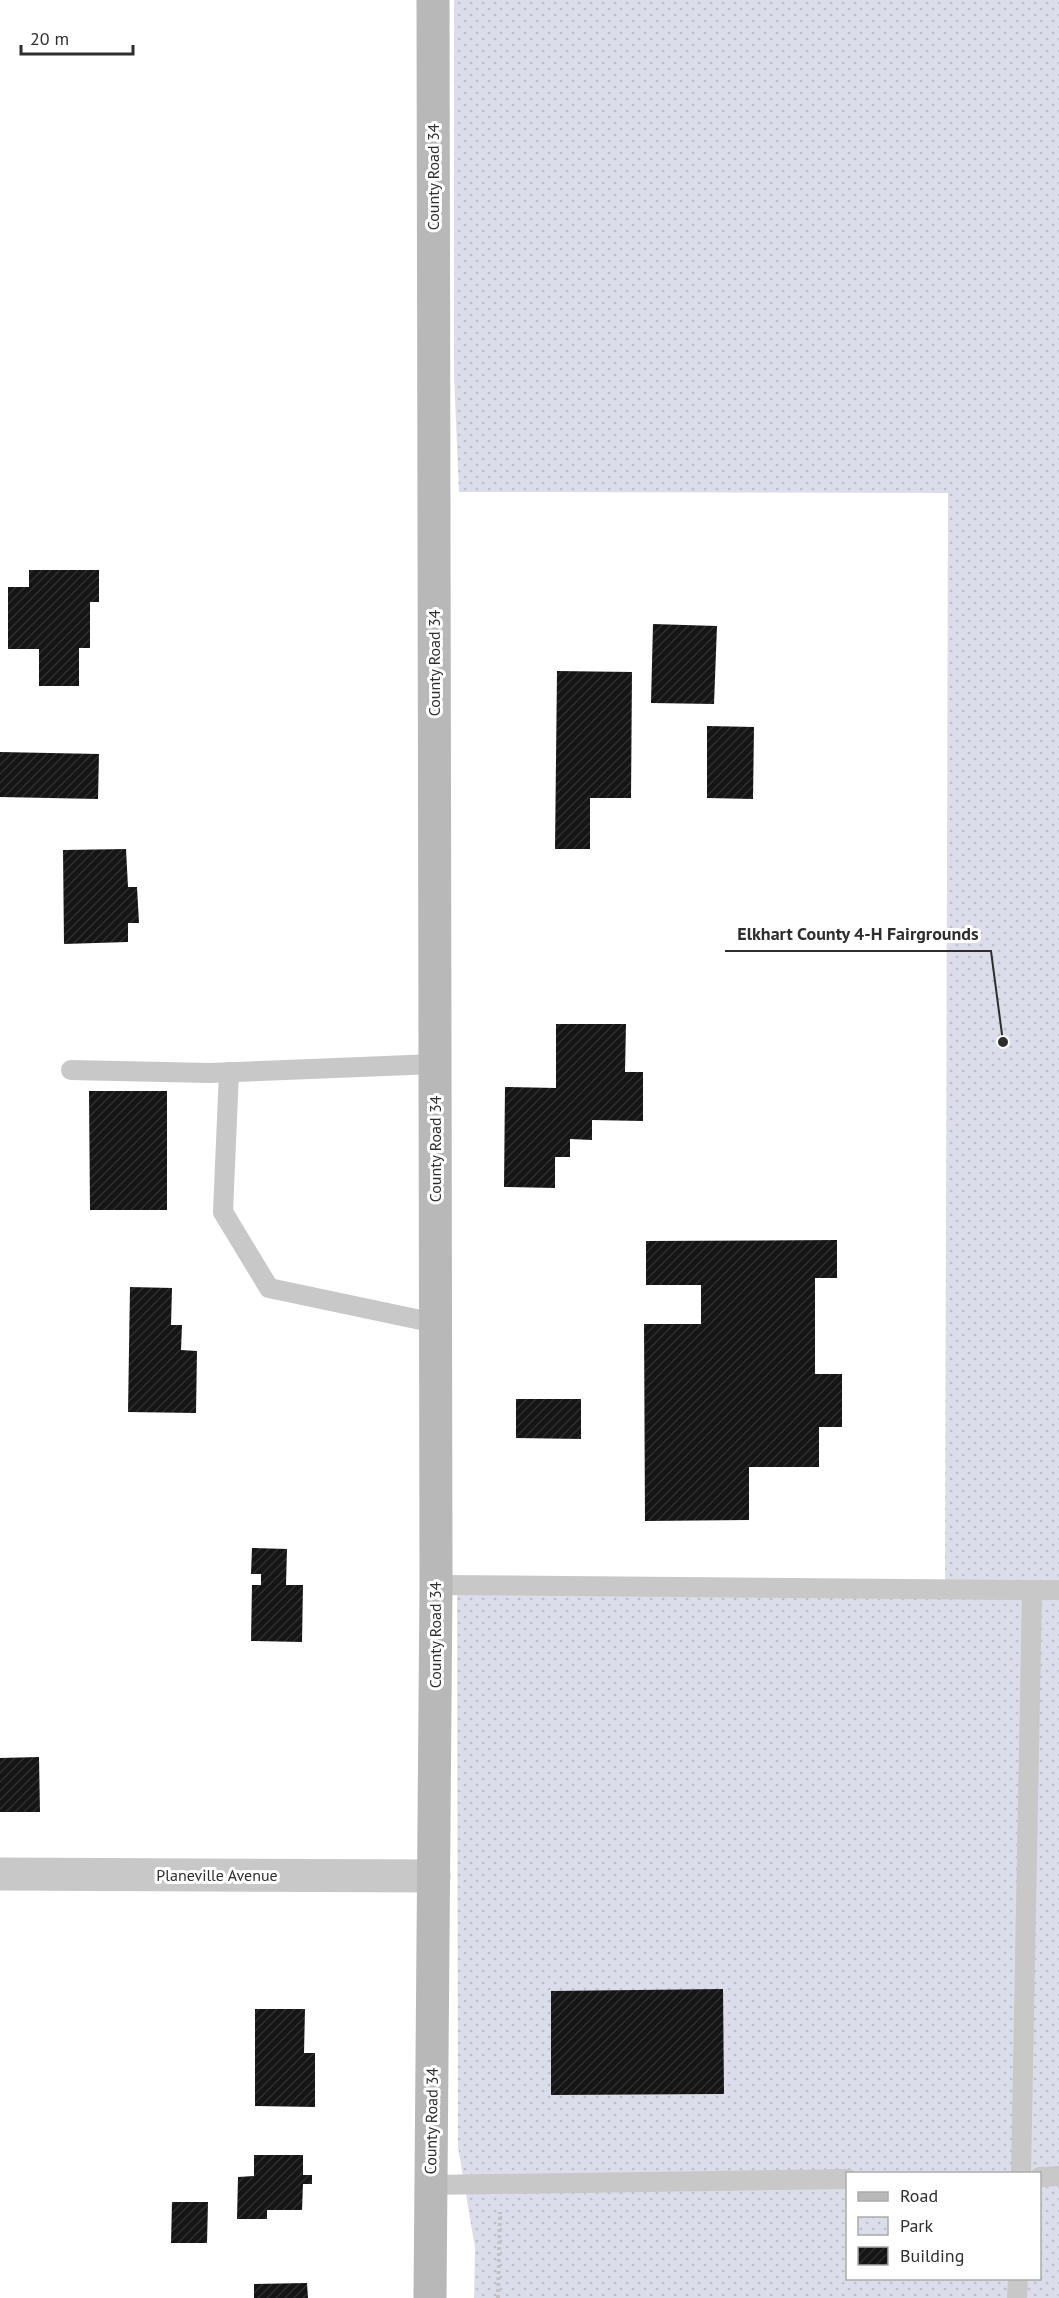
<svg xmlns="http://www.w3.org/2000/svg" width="1059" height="2298" viewBox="0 0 1059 2298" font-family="'PT Sans',sans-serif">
<defs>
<pattern id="park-dots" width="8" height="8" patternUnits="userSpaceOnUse" patternTransform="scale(1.5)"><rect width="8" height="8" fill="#dbddeb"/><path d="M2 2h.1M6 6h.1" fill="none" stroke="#bcbeca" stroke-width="1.8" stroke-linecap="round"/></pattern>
<pattern id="building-hatch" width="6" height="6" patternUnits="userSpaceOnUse" patternTransform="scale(1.5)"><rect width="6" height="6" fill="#151515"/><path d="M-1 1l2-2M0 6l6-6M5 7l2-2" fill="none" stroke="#2f2f2f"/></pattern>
</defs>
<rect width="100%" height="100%" fill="#fff"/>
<path fill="url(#park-dots)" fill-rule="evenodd" d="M454 0H1059V2298H474L475 2248 458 2147 457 1590 945 1591 948 493 459 492 454 376ZM848 2174H1040V2278H848Z"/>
<g fill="url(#building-hatch)">
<path d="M29 570H99V602H90V648H79V686H39V649H8V587H29Z"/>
<path d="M653 624 717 626 714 704 651 703Z"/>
<path d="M557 671 632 672 631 798H590V849H555Z"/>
<path d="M707 726 754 727 753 799 707 798Z"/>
<path d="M0 752 99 754 98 799 0 797Z"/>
<path d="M126 849 128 887H137L139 923H128V942L64 944 63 850Z"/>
<path d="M556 1024H626L625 1072H643V1121L592 1120V1140L570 1139V1157H555V1188L504 1187 505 1087 556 1088Z"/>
<path d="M89 1091H167V1210H90Z"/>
<path d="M837 1240V1278H815V1374H842V1427H819V1467H749V1520L645 1521 644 1324H701V1285H646V1241Z"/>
<path d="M130 1287 172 1288 171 1325H182L181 1350 197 1351 196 1413 128 1412Z"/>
<path d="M516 1399H581V1439L516 1438Z"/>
<path d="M252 1548 287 1549 286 1585H303L302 1642 251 1641 252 1585H261V1574H251Z"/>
<path d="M39 1757 40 1812H0V1758Z"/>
<path d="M723 1989 724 2094 551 2095V1991Z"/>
<path d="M255 2009H305L304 2053H315V2107L255 2106Z"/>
<path d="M254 2155H303V2175H312V2184H303L302 2210H267V2219H237L238 2177 254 2176Z"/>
<path d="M172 2202H208L207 2243H171Z"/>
<path d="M307 2283 308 2298H254V2284Z"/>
</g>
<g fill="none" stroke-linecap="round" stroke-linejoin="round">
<path stroke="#c2c2c2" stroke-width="4" stroke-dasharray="3 3" stroke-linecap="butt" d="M498 2298 500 2212"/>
<g stroke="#c8c8c8" stroke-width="20">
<path d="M71 1070 210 1073 435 1064"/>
<path d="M229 1072 223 1212 269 1288 435 1323"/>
<path d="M436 1585 1032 1590 1021 2174"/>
<path d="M1032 1590H1059"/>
<path d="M1040 2177 1059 2176"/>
<path d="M431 2185 848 2179"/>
<path d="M1017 2298 1018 2278"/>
</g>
<path stroke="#c8c8c8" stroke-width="33" d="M0 1874 434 1876"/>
<path stroke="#b8b8b8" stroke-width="33" d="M430 2298 436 1585 433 0"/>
</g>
<g text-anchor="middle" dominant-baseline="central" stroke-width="6" stroke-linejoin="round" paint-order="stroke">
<g font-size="16" fill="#2e2e2e" stroke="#fff">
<text transform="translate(433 177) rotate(-90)">County Road 34</text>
<text transform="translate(434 663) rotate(-90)">County Road 34</text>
<text transform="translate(435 1149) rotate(-90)">County Road 34</text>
<text transform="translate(435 1635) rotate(-90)">County Road 34</text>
<text x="217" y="1875">Planeville Avenue</text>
<text transform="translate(431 2121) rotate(-89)">County Road 34</text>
</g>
</g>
<path fill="none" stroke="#2e2e2e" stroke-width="2" d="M1003 1042L991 951H725"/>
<circle fill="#2e2e2e" stroke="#fff" stroke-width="2" cx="1003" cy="1042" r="6"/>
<g font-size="18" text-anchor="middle" font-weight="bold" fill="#2e2e2e" stroke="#fff" stroke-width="6" stroke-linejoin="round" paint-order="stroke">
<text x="858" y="940">Elkhart County 4-H Fairgrounds</text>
</g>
<rect x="846" y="2172" width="195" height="108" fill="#ffffff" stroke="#ababab" stroke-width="1.5"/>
<rect x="858" y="2192" width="30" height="9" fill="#b8b8b8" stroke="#ababab" stroke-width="1.5"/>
<text x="900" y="2202" font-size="18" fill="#2e2e2e">Road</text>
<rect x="858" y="2217" width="30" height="18" fill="url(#park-dots)" stroke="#ababab" stroke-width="1.5"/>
<text x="900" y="2232" font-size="18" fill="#2e2e2e">Park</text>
<rect x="858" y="2247" width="30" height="18" fill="url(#building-hatch)" stroke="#ababab" stroke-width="1.5"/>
<text x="900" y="2262" font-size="18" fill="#2e2e2e">Building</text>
<path d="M21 45v9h112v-9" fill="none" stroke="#2e2e2e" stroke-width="3"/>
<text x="30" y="45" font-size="18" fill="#2e2e2e" stroke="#ffffff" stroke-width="4.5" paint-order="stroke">20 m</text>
</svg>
